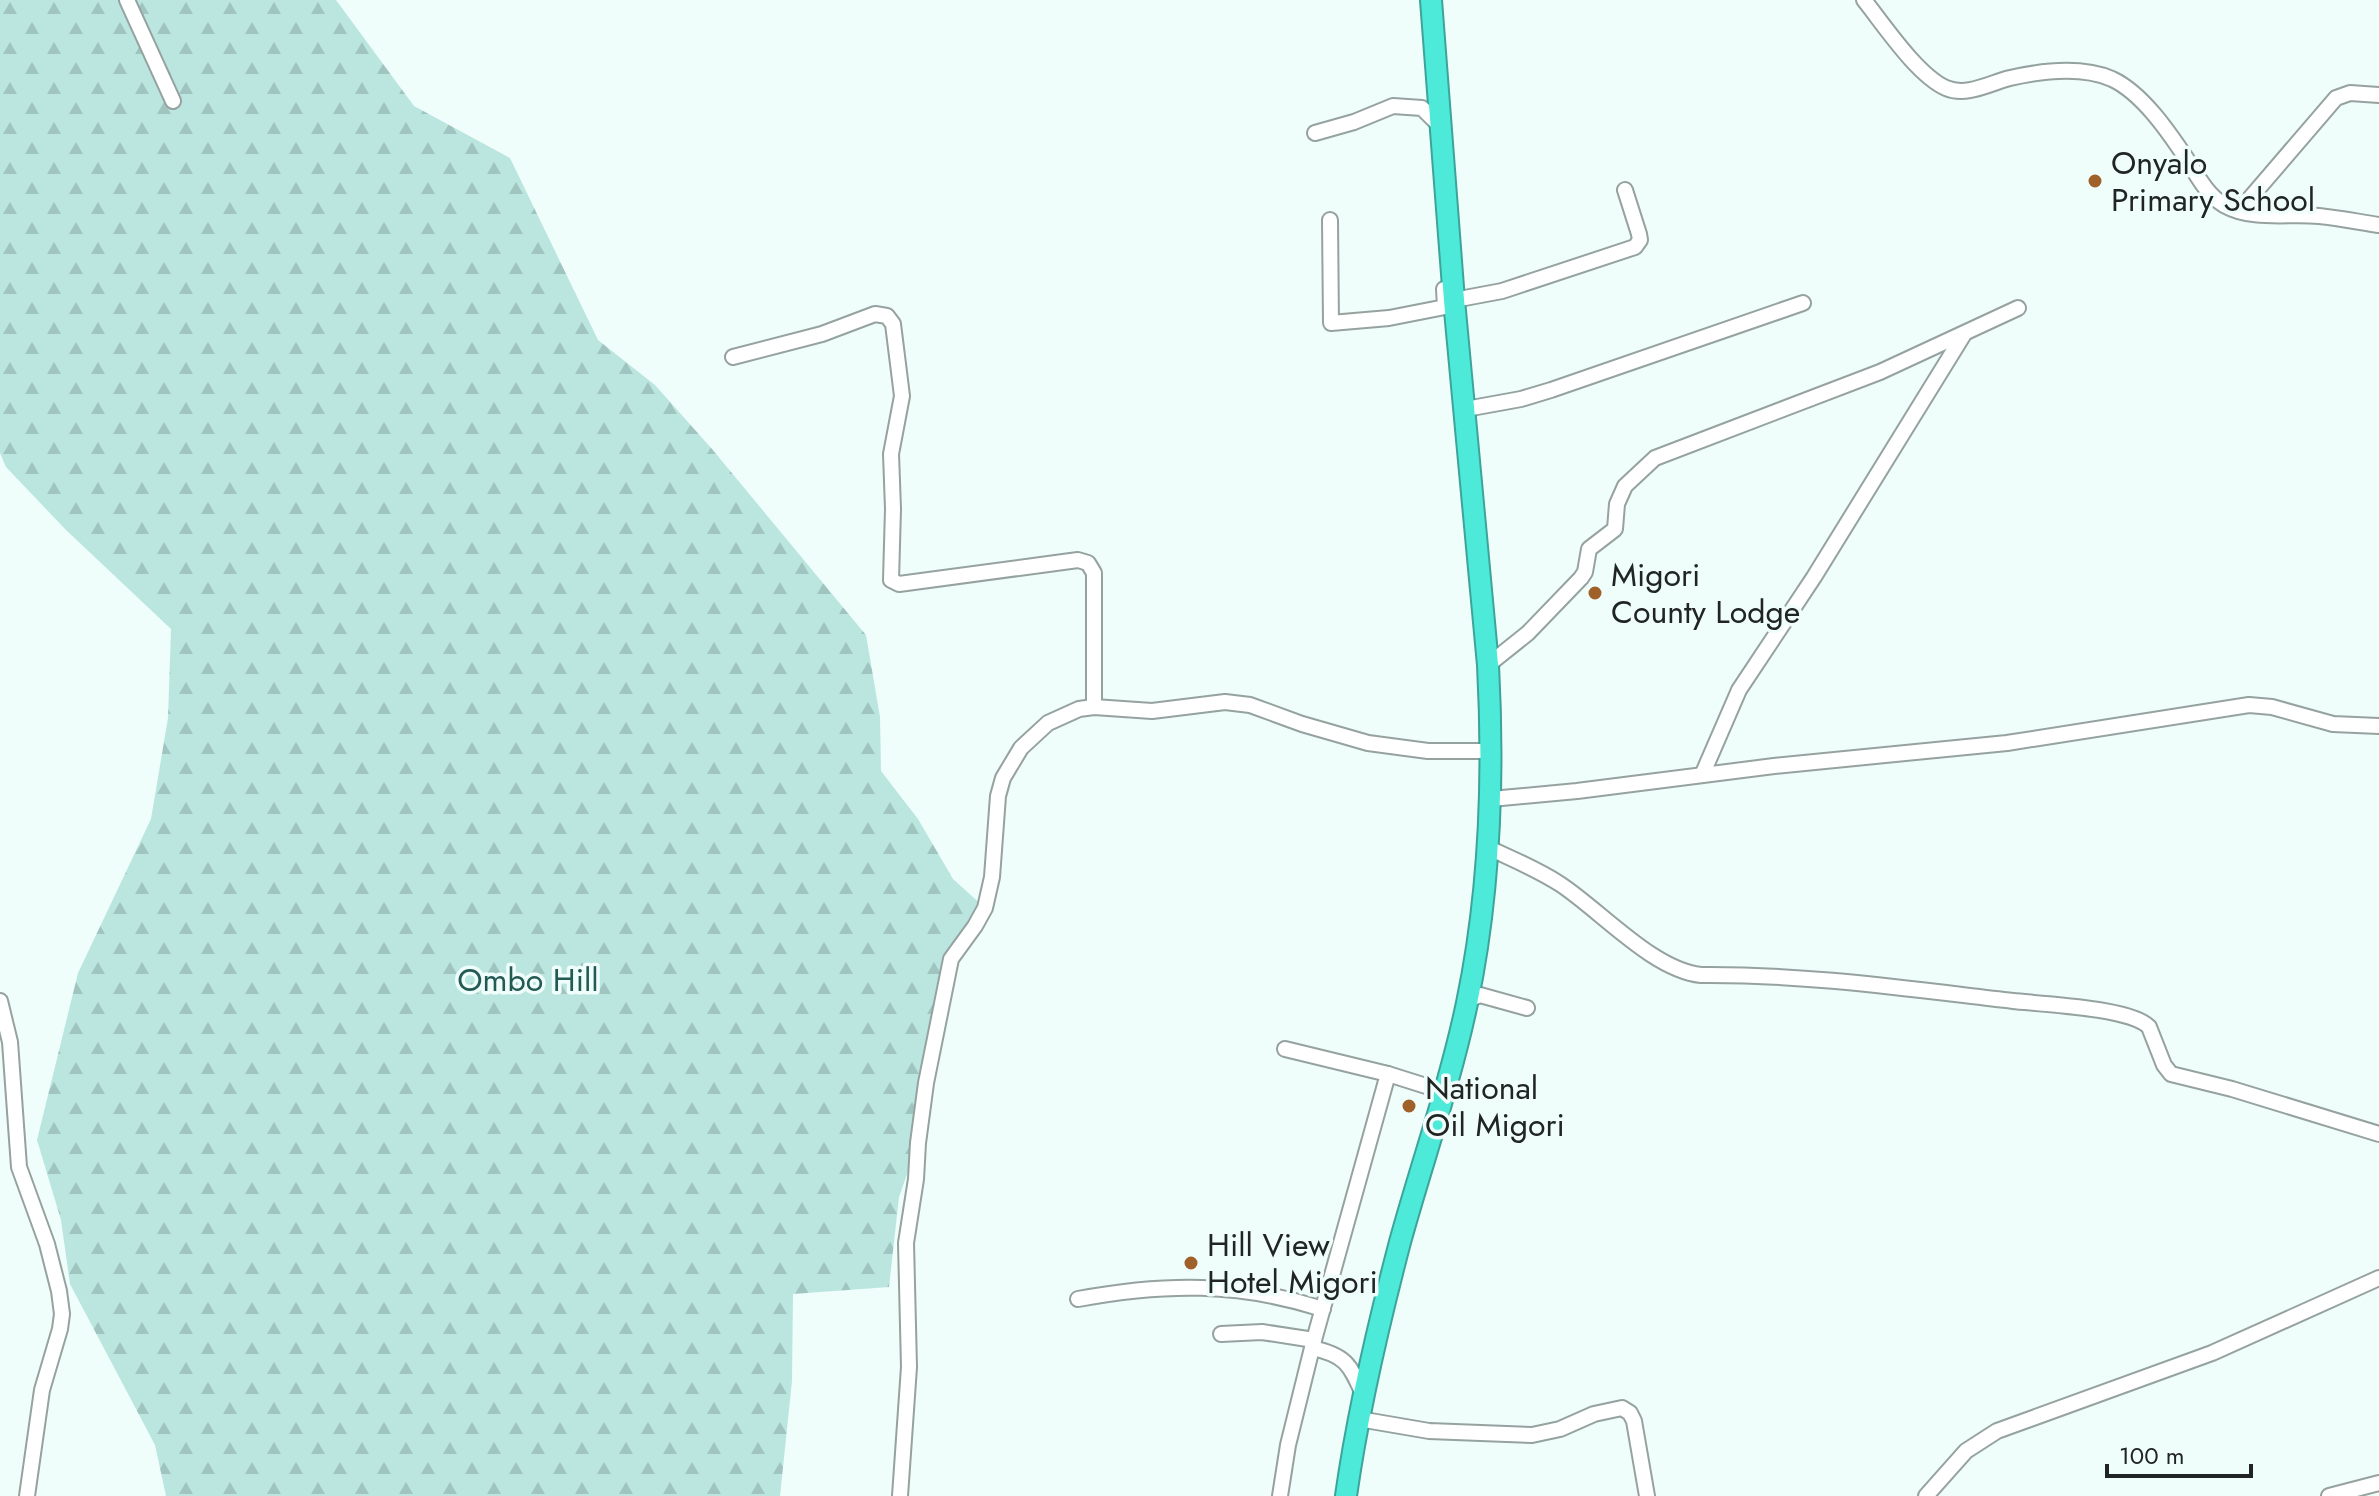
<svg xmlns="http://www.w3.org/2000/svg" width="2379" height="1496" viewBox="0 0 2379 1496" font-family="Jost,sans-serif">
<defs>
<pattern id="forest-firs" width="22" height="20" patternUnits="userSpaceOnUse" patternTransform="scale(2)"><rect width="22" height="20" fill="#bbe6e0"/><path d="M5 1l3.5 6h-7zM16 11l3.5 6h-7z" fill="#a0c5c0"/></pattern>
</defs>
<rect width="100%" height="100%" fill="#effdfb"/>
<path fill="url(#forest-firs)" d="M0 0H336L414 106 510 158 598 340 655 385 712 449 866 635 880 717 881 771 918 819 953 879 985 908 960 945 918 1143 899 1197 889 1287 793 1294 792 1381 780 1496H166L155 1445 70 1284 61 1220 37 1140 78 973 151 819 168 718 171 629 66 530 6 467 0 453Z"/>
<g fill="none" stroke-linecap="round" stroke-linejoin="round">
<defs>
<g id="minor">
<path d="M127 0 173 101"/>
<path d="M1864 0C1884 25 1917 75 1946 88 1967 97 1990 83 2010 78 2041 71 2082 66 2112 79 2142 93 2168 131 2186 158 2197 175 2206 194 2224 205 2253 221 2287 213 2319 216 2339 218 2359 222 2379 225"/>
<path d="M1315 133 1354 122 1393 106 1422 108 1442 128"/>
<path d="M2239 211 2336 98 2350 93 2379 95"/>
<path d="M1330 220 1331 323 1389 318 1445 307 1444 289"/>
<path d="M1454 300 1502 291 1635 247 1640 240 1639 234 1625 190"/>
<path d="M733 357 822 334 875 314 887 316 893 324 902 396 891 454 893 509 891 580 899 584 1078 560 1088 563 1094 573V707"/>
<path d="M1466 409 1521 399 1551 390 1803 303"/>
<path d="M1488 665 1528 633 1581 578 1585 572 1589 549 1615 529 1617 504 1625 486 1655 458 1880 372 2018 308"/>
<path d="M1703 773 1739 690 1814 577 1964 334"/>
<path d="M1491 799 1577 791 1774 766 2007 743 2249 705 2272 707 2333 724 2379 726"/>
<path d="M1487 847C1512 859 1537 869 1560 884 1601 911 1653 970 1701 975 1805 974 1909 989 2013 1001 2042 1004 2131 1008 2149 1027L2164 1065 2171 1074 2232 1089 2379 1134"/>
<path d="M1468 1000 1480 995 1527 1008"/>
<path d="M0 1001 10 1042 19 1167 47 1244 59 1291 62 1314 60 1329 42 1390 27 1496"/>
<path d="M1285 1049 1388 1074 1314 1340"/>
<path d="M1388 1074 1445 1092"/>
<path d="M1078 1299C1165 1283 1238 1282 1323 1309"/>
<path d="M1221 1334 1262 1332 1314 1340 1312 1348C1346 1355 1350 1365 1363 1394"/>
<path d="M1359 1419 1429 1431 1532 1435 1560 1429 1594 1414 1622 1408 1630 1413 1634 1421 1647 1496"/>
<path d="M900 1496 909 1367 906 1243 916 1179 918 1143 926 1083 951 959 975 926 985 908 992 877 998 796 1003 778 1021 748 1048 723 1079 709 1094 707 1152 711 1225 702 1250 705 1302 724 1368 743 1428 751H1491"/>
<path d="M1280 1496 1288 1445 1312 1348"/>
<path d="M1926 1496 1966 1451 1997 1431 2212 1353 2379 1278"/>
<path d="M2329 1496 2379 1483"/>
</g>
<path id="highway" d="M1346 1496C1358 1410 1378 1326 1400 1242 1422 1162 1450 1084 1467 1003 1490 893 1494 777 1488 665L1454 300 1431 0"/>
</defs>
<use href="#minor" stroke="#95a2a0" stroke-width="18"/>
<use href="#highway" stroke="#3da49a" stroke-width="24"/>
<use href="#minor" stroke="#fff" stroke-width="14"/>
<use href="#highway" stroke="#4de9d9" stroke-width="20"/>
</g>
<g fill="#a06029" stroke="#effdfb" stroke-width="3">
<circle cx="2095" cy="181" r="8"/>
<circle cx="1595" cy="593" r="8"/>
<circle cx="1409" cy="1106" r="8"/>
<circle cx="1191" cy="1263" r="8"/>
</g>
<g text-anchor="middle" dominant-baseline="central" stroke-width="7" stroke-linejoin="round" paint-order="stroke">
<g font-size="32" fill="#202524" stroke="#effdfb" text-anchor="start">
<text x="2111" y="163">Onyalo<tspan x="2111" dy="37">Primary School</tspan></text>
<text x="1611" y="575">Migori<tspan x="1611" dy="37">County Lodge</tspan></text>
<text x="1425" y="1088">National<tspan x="1425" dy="37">Oil Migori</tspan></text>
<text x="1207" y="1245">Hill View<tspan x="1207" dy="37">Hotel Migori</tspan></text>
</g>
<g font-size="32" fill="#245a54" stroke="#effdfb">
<text x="528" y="980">Ombo Hill</text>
</g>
</g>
<path d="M2107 1464v12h144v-12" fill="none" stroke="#202524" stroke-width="4"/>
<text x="2119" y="1464" font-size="24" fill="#202524" stroke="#effdfb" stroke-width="6" paint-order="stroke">100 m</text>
</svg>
